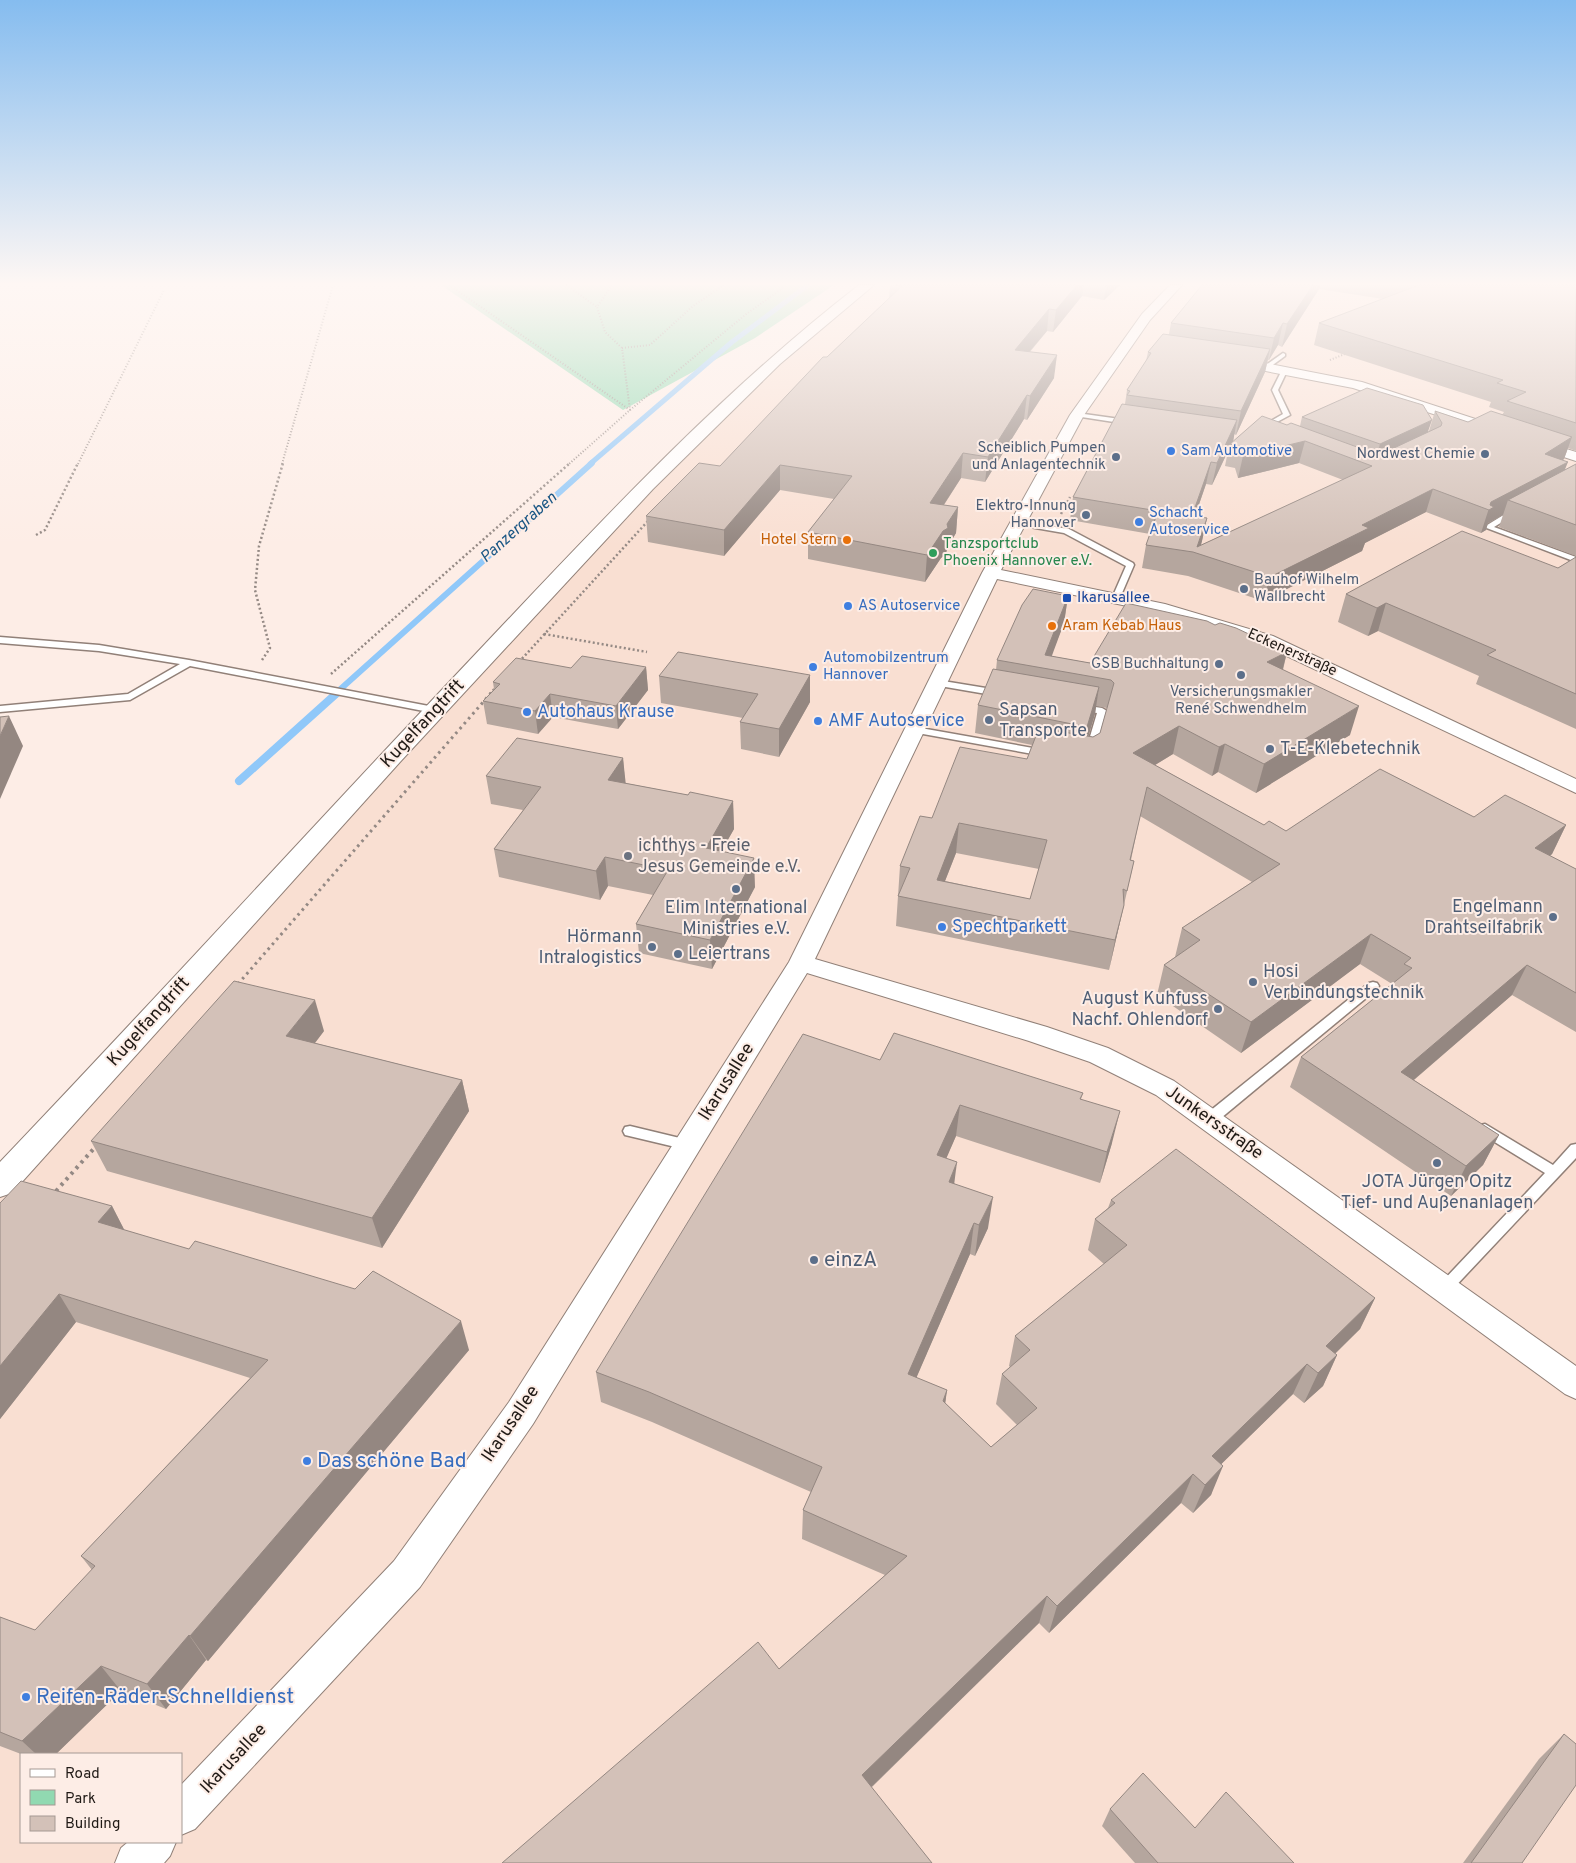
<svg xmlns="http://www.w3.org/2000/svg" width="1576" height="1863" viewBox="0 0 1576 1863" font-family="Overpass,sans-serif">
<rect width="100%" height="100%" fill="#fdede6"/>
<path fill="#f9dfd2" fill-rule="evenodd" d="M867 285H1576V1863H0V1184L685 447ZM21 1754H181V1842H21Z"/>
<path fill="#91d9b1" d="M441 285H834L755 338 623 410Z"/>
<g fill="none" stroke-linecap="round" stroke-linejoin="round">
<path stroke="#90c8f9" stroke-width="5" d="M590 464 732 342 808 285"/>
<path stroke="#90c8f9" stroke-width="6" d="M335 694 592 463"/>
<path stroke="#90c8f9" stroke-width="8" d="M239 781 337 693"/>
<defs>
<g id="lane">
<path d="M1283 353 1285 354V356L1270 367H1266V365Z"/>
<path d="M1283 368 1288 369 1278 390 1290 415 1266 428H1262V426L1283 414 1272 390Z"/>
<path d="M1077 413 1127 420 1130 422 1127 424 1075 416 1074 415Z"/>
<path d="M1510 511 1517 513 1494 527 1576 557V562L1484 527Z"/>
<path d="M1015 521 1069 529 1133 563 1134 565 1119 600H1116L1112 598 1126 566 1064 533 1018 525H1015Z"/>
<path d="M0 637 99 645 189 660 434 707 439 710 434 713 190 666 130 700 0 712V706L128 694 180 664 99 651 0 643Z"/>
<path d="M937 680 998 690 1003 693 998 696 934 685 932 683Z"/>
<path d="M1082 705 1102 708 1107 711 1096 750 1091 753 1086 750 1097 713 1079 710 1077 708Z"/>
<path d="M915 727 1044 750 1049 753 1044 756 912 732 910 730Z"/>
<path d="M1373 982 1377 983 1379 986 1377 989 1215 1123 1210 1124 1205 1123 1204 1119 1205 1115 1369 983Z"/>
<path d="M1485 1124 1553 1165 1571 1145 1576 1144V1158L1449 1293 1444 1295 1439 1293 1437 1289 1439 1285 1545 1173 1480 1133 1478 1129 1480 1125Z"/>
<path d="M630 1126 688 1140 693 1141 695 1145 693 1149 688 1150 625 1135 623 1131 625 1127Z"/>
</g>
<g id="street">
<path d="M1170 285H1182L1150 320 1084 415 1001 570 1165 604 1273 636 1576 779V793L1261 644 1161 613 997 579 815 959 1047 1027 1108 1048 1174 1081 1576 1366V1399L1565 1394 1156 1095 1090 1062 1029 1041 807 973 533 1424 420 1587 195 1829 181 1835V1785L394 1561 509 1402 789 962 982 573 1070 415 1142 314Z"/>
<path d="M1234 357 1362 382 1503 428 1505 431 1498 435 1353 388 1229 364 1227 361 1229 358Z"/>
<path d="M1535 439 1576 452V461L1530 446 1528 443Z"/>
<path d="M128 1842H176L170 1856 164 1863H115L121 1848Z"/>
</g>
<path id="secondary" d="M859 285H874L780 364 653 489 400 762 12 1193 0 1197V1162C163 991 322 816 485 644 604 518 721 392 859 285Z"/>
</defs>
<use href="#lane" stroke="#918078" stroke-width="3"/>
<use href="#street" stroke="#918078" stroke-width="2"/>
<use href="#secondary" stroke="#918078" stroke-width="2"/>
<g stroke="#948984" stroke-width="2" stroke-dasharray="1 2" stroke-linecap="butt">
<path d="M449 285 630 410 569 464"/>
<path d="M566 285 597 307"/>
<path d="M612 285 597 307 605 332 622 348 630 410"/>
<path d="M622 348 650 345 693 306 724 285"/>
<path d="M1330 360 1345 354"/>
<path d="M630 410 745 315 787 285"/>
<path d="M78 464 164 290"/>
<path d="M282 464 333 285"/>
</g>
<g stroke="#948984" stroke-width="2.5" stroke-dasharray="2 2.5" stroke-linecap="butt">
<path d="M1061 514 1070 497"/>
<path d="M36 535 45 530 78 463"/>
<path d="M544 634 647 652"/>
<path d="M262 660 270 648 255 590 259 546 283 463"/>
<path d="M519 662 648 521"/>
<path d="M331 674 570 463"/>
<path d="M490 694 496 687"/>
</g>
<path stroke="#948984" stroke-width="3" stroke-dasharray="2.5 4" stroke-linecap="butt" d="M238 984 491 693"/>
<path stroke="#948984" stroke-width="4" stroke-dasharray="3 4.5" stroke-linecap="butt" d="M56 1191 97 1145"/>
<use href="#lane" fill="#fff" fill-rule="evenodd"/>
<use href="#street" fill="#fff" fill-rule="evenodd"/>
<use href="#secondary" fill="#fff" fill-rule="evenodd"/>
</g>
<g fill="#b5a69e" fill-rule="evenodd">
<path d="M890 285H1120L1104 300 1082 296 1053 332 1047 331 1030 352 1054 378 1027 420 1024 419 985 482 961 478 944 505 958 507 956 533 947 548 946 554 941 558 925 582 808 559V532L834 499 780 490 724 556 648 542 646 516 720 466 827 357 889 298Z"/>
<path d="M1202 285H1576V451L1568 448 1564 459 1563 460 1565 470 1576 464V556L1499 527 1503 515 1488 523 1486 530 1481 533 1426 512 1365 543 1362 551 1263 601 1188 576 1142 568 1146 545 1150 534 1070 520 1073 497 1125 404 1127 390 1146 361 1148 352 1169 334 1171 323ZM1319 289 1383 299 1319 323 1314 345 1491 402 1489 407 1504 412 1502 415 1468 422 1435 411 1429 431 1428 432 1302 417 1300 426 1287 425 1233 442 1234 434 1236 435 1265 372 1268 360H1269L1278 345 1282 347ZM1228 451 1225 466 1235 468 1238 478 1299 463 1343 480 1201 545 1207 518 1195 516 1206 484 1212 485Z"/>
<path d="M1576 557V729L1476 684 1479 676 1378 631 1368 636 1338 622 1346 594 1558 568Z"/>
<path d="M1068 596 1064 623 1051 656 1090 663 1215 625 1287 652 1283 670 1350 735 1256 793 1218 772 1212 776 1173 754 1155 765 1264 825 1286 831 1474 817 1566 825 1552 854 1550 856 1576 869V1032L1512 995 1414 1080 1499 1135 1483 1165 1451 1196 1290 1087 1301 1057 1392 984 1360 964 1241 1053 1157 995 1164 965 1175 957 1182 928 1252 882 1140 816 1131 860 1134 861 1109 970 896 926 900 866 932 818 1027 759 1032 745 975 733 978 705 996 670 997 660ZM1096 706 1107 708 1100 733 1093 737 1088 736 1095 714ZM956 853 1039 869 1030 899 945 881Z"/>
<path d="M646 667 648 690 618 729 553 717 538 734 487 724 483 701 494 689 493 682 571 668Z"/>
<path d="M810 675V702L779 757 741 749 740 722 743 718 661 703 659 676Z"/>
<path d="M623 758 625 783 688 795 733 801 734 829 721 851 755 887 712 969 639 953 636 924 653 895 608 886 600 900 499 877 494 849 523 810 491 804 486 776Z"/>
<path d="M324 1031 315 1043 462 1080 469 1111 382 1248 107 1171 91 1141Z"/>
<path d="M880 1060 1083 1093 1081 1099 1112 1143 1100 1183 956 1136 946 1158 954 1183 988 1228 975 1256 970 1254 916 1378 947 1390 945 1403 991 1447 1017 1425 996 1404 1002 1374 1010 1367 1009 1366 1015 1336 1104 1264 1088 1250 1095 1219 1108 1208 1111 1200 1375 1298 1360 1329 1335 1354 1337 1355 1323 1386 1304 1403 1293 1394 1221 1464 1211 1495 1193 1513 1181 1503 1049 1633 1039 1623 872 1787 779 1669 885 1575 802 1539 803 1510 811 1492 652 1422 601 1402 596 1372Z"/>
<path d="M0 1203 112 1206 124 1230 469 1350 208 1661 206 1660 166 1709 121 1691 56 1754H21L0 1746V1617L35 1630 92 1570 81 1556 250 1378 76 1322 0 1419Z"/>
<path d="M1564 1734 1522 1863H1463L1539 1759Z"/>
<path d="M1110 1809 1195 1828 1294 1863H1135L1102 1826Z"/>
</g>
<g fill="#948781">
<path d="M1077 285H1084L1082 296 1053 332 1056 310Z"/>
<path d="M1106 285H1120L1104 300Z"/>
<path d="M1313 285H1320L1319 289 1282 347 1287 324Z"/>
<path d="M1049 309 1047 331 1012 372 1015 350Z"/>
<path d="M1283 323 1278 345 1269 360 1274 338Z"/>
<path d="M1270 349 1265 372 1236 435 1241 411Z"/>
<path d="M1057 355 1054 378 1027 420 1030 396Z"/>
<path d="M1027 395 1024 419 985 482 988 457Z"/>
<path d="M1237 420 1233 442 1230 444 1228 451 1212 485 1217 463Z"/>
<path d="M1432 420 1424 443 1373 468 1380 444Z"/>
<path d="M1572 437 1564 459 1537 476 1545 454Z"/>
<path d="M1305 441 1299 463 1238 478 1243 456Z"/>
<path d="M963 453 961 478 928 529 930 503Z"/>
<path d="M1211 462 1206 484 1187 539 1192 516Z"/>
<path d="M1568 462 1559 484 1508 500 1503 515 1488 523 1486 530 1481 533 1491 502Z"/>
<path d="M780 465V490L724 556V530Z"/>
<path d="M1433 489 1426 512 1365 543 1362 551 1263 601 1270 577 1362 525Z"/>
<path d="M958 507 956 533 947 548 946 554 941 558 925 582 927 555Z"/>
<path d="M1207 518 1202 541 1198 554 1197 547Z"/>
<path d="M1068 596 1064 623 1047 669 1045 655Z"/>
<path d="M1386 603 1378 631 1368 636 1377 608Z"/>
<path d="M1287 652 1280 680 1267 662Z"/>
<path d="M646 667 648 690 618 729 616 706Z"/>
<path d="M810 675V702L779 757V729Z"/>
<path d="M1099 687 1095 714 1083 755 1087 727Z"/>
<path d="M550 694 553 717 538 734 535 711Z"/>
<path d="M1359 706 1350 735 1256 793 1264 764Z"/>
<path d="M9 716 23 746 0 799V736Z"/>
<path d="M1179 726 1173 754 1127 782 1133 753Z"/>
<path d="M1225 744 1218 772 1212 776 1219 747Z"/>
<path d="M623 758 626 786 608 780Z"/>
<path d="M733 801 734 829 707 877 706 848Z"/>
<path d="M959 823 956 853 936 904 937 880Z"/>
<path d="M1566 825 1552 854 1522 878 1535 848Z"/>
<path d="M605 857 608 886 600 900 596 871Z"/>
<path d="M754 858 755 887 712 969 710 940Z"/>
<path d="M1124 905 1117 935 1109 970 1115 940Z"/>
<path d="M1371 934 1360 964 1241 1053 1251 1022Z"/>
<path d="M1527 965 1512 995 1388 1102 1401 1072Z"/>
<path d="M315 1000 324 1031 297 1066 286 1036Z"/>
<path d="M462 1080 469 1111 382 1248 372 1218Z"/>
<path d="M960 1105 956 1136 934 1187 937 1155Z"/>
<path d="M1120 1111 1112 1143 1100 1183 1107 1152Z"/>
<path d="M1499 1135 1483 1165 1451 1196 1466 1166Z"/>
<path d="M957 1162 953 1193 949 1182Z"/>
<path d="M993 1197 988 1228 975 1256 979 1225Z"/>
<path d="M112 1206 127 1235 98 1222Z"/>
<path d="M974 1223 970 1254 905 1404 908 1374Z"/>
<path d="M59 1294 76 1322 0 1419V1366Z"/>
<path d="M1375 1298 1360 1329 1316 1372 1326 1346Z"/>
<path d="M461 1321 469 1350 208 1661 190 1636Z"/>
<path d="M1337 1355 1323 1386 1304 1403 1318 1373Z"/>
<path d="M1307 1364 1293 1394 1202 1483 1212 1456Z"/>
<path d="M947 1390 943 1420V1401Z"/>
<path d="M1223 1466 1211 1495 1193 1513 1205 1485Z"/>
<path d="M1193 1474 1181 1503 1049 1633 1057 1606Z"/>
<path d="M1047 1596 1039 1623 860 1798 862 1775Z"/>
<path d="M189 1635 206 1660 166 1709 147 1684Z"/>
<path d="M101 1666 121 1691 56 1754H36L22 1741Z"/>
</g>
<g fill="#d3c1b8" stroke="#948781" fill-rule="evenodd">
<path d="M895 285H1077L1056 310 1049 309 1015 350 1057 355 1030 396 1027 395 988 457 963 453 930 503 958 507 947 524 948 528 943 531 927 555 808 532 852 476 780 465 724 530 646 516 699 463 720 466 823 357H827L902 286Z"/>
<path d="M1202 285H1313L1287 324 1283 323 1274 338 1171 323Z"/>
<path d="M1419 285H1576V423L1507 401 1526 392 1497 383 1503 380 1319 323Z"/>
<path d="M1163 334 1270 349 1241 411 1127 395 1130 391 1127 390 1151 353 1148 352Z"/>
<path d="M1367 388 1423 405 1432 420 1380 444 1302 417Z"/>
<path d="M1122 404 1237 420 1217 463 1211 462 1192 516 1207 518 1197 547 1372 466 1305 441 1243 456 1240 446 1230 444 1262 416 1287 425 1291 423 1379 455 1441 426 1442 423 1435 411 1468 422 1491 411 1572 437 1545 454 1568 462 1491 502 1490 505 1494 507 1489 510 1433 489 1362 525 1369 528 1270 577 1193 552 1146 545 1158 511 1073 497Z"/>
<path d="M1576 464V525L1508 500Z"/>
<path d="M1462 531 1558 568 1576 557V694L1487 655 1496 650 1386 603 1377 608 1346 594Z"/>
<path d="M1033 589 1068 596 1045 655 1090 663 1126 603 1207 621 1215 625 1220 623 1236 628 1287 652 1267 662 1359 706 1264 764 1225 744 1219 747 1179 726 1133 753 1264 825 1269 821 1286 831 1380 769 1474 817 1505 795 1566 825 1535 848 1576 869V993L1527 965 1401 1072 1499 1135 1466 1166 1301 1057 1412 968 1404 964 1411 958 1371 934 1251 1022 1164 965 1200 940 1182 928 1280 864 1147 787 1130 860 1134 861 1127 891 1123 889 1124 905 1115 940 898 896 910 868 900 866 920 816 932 818 960 747 1027 759 1039 728 1093 737 1100 733 1114 683 1111 680 997 660 1022 605ZM959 823 1047 840 1030 899 937 880Z"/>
<path d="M678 652 810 675 779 729 740 722 758 694 659 676Z"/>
<path d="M582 656 646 667 616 706 550 694 535 711 483 701 500 684 493 682 516 658 571 668Z"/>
<path d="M993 669 1099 687 1087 727 978 705Z"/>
<path d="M9 716 0 736V717Z"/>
<path d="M517 738 623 758 608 780 688 795 690 792 733 801 706 848 754 858 710 940 636 924 668 870 605 857 596 871 494 849 541 787 486 776Z"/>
<path d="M234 981 315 1000 286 1036 462 1080 372 1218 91 1141Z"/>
<path d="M894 1033 1083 1093 1080 1099 1120 1111 1107 1152 960 1105 937 1155 957 1162 949 1182 993 1197 979 1225 974 1223 908 1374 947 1390 943 1401 991 1447 1037 1408 1002 1374 1030 1350 1015 1336 1127 1245 1095 1219 1115 1203 1111 1200 1176 1149 1375 1298 1326 1346 1337 1355 1318 1373 1307 1364 1212 1456 1223 1466 1205 1485 1193 1474 1057 1606 1047 1596 862 1775 932 1863H502L758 1642 779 1669 907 1556 803 1510 822 1467 649 1392 596 1372 803 1034 880 1060Z"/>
<path d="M21 1181 112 1206 98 1222 189 1249 195 1241 355 1289 373 1271 461 1321 190 1636 189 1635 147 1684 101 1666 22 1741 0 1732V1617L35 1630 95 1566 81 1556 268 1360 59 1294 0 1366V1203Z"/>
<path d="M1564 1734 1576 1744V1785L1522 1863H1471Z"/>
<path d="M1143 1773 1195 1828 1226 1792 1294 1863H1158L1110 1809Z"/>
</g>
<linearGradient id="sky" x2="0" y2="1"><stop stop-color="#85bcef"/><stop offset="0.52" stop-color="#fef7f4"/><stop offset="1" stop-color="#fef7f4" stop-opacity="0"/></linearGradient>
<rect width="1576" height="546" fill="url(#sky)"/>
<g fill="#3f7fe0" stroke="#fdede6" stroke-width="2">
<circle cx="1171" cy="451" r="5"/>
<circle cx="1139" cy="522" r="5"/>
<circle cx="848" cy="606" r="5"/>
<circle cx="813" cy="667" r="5"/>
<circle cx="527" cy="712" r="5"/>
<circle cx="818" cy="721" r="5"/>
<circle cx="942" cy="927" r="5"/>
<circle cx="307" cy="1461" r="5"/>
<circle cx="26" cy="1697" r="5"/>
</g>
<g fill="#5c6f8a" stroke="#fdede6" stroke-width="2">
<circle cx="1485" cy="454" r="5"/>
<circle cx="1116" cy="457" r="5"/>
<circle cx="1086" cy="515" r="5"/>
<circle cx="1244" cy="589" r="5"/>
<circle cx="1219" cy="664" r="5"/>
<circle cx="1241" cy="675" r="5"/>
<circle cx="989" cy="720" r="5"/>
<circle cx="1270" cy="749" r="5"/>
<circle cx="736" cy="889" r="5"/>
<circle cx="1553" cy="917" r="5"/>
<circle cx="652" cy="947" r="5"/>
<circle cx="678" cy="954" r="5"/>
<circle cx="1253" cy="982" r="5"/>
<circle cx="1218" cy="1009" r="5"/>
<circle cx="1437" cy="1163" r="5"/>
<circle cx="814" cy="1260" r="5"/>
</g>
<g fill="#e8710a" stroke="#fdede6" stroke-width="2">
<circle cx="847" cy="540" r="5"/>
<circle cx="1052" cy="626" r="5"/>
</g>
<circle fill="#2e9e5b" stroke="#fdede6" stroke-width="2" cx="933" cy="553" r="5"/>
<rect fill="#1a4fb4" stroke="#fdede6" stroke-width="2" x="1062" y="593" width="10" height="10" rx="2.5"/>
<circle fill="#6b7280" stroke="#fdede6" stroke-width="2" cx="628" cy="856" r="5"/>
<g text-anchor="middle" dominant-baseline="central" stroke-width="4" stroke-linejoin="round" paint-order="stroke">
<g font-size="15" fill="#4e5e75" stroke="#fdede6" text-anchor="end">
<text x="1106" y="448">Scheiblich Pumpen<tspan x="1106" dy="17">und Anlagentechnik</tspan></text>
<text x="1475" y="454">Nordwest Chemie</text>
<text x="1076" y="506">Elektro-Innung<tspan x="1076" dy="17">Hannover</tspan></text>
<text x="1254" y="580" text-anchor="start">Bauhof Wilhelm<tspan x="1254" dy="17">Wallbrecht</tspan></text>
<text x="1209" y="664">GSB Buchhaltung</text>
<text x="1241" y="692" text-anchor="middle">Versicherungsmakler<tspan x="1241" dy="17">René Schwendhelm</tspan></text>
</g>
<g font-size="15" fill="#366cbe" stroke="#fdede6" text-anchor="start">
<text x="1181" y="451">Sam Automotive</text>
<text x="1149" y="513">Schacht<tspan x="1149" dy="17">Autoservice</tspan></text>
<text x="858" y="606">AS Autoservice</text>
<text x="823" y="658">Automobilzentrum<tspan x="823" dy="17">Hannover</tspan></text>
</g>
<g font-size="15" fill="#c56008" stroke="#fdede6" text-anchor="end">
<text x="837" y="540">Hotel Stern</text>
<text x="1062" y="626" text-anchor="start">Aram Kebab Haus</text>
</g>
<g font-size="15" fill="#27864d" stroke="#fdede6" text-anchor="start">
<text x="943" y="544">Tanzsportclub<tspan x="943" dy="17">Phoenix Hannover e.V.</tspan></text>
</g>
<g font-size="15" fill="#164399" stroke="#fdede6" text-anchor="start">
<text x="1077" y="598">Ikarusallee</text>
</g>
<g font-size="15" fill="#201a16" stroke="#fdede6">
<text transform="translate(1292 653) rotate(24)">Eckenerstraße</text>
</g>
<g font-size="16" font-style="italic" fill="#195684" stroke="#fdede6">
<text transform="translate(519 528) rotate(-42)">Panzergraben</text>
</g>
<g font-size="18" fill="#4e5e75" stroke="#fdede6" text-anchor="start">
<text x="999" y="710">Sapsan<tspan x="999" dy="21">Transporte</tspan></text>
<text x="1280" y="749">T-E-Klebetechnik</text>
<text x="1543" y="907" text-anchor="end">Engelmann<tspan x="1543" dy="21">Drahtseilfabrik</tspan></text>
<text x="736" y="908" text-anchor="middle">Elim International<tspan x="736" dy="21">Ministries e.V.</tspan></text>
<text x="642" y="937" text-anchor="end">Hörmann<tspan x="642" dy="21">Intralogistics</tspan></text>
<text x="688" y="954">Leiertrans</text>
<text x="1263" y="972">Hosi<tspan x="1263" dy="21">Verbindungstechnik</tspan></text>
<text x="1208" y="999" text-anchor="end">August Kuhfuss<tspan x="1208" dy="21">Nachf. Ohlendorf</tspan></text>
<text x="1437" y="1182" text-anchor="middle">JOTA Jürgen Opitz<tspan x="1437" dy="21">Tief- und Außenanlagen</tspan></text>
</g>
<g font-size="18" fill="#366cbe" stroke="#fdede6" text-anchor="start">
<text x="537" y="712">Autohaus Krause</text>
<text x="828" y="721">AMF Autoservice</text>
<text x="952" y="927">Spechtparkett</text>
</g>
<g font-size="18" fill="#201a16" stroke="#fdede6">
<text transform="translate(423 724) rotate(-47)">Kugelfangtrift</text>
<text transform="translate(149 1022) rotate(-48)">Kugelfangtrift</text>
<text transform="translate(727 1082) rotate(-58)">Ikarusallee</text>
<text transform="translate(1214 1123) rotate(35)">Junkersstraße</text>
<text transform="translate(511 1424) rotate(-56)">Ikarusallee</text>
<text transform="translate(234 1759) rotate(-47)">Ikarusallee</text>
</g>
<g font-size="18" fill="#5b616d" stroke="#fdede6" text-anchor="start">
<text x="638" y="846">ichthys - Freie<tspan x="638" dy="21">Jesus Gemeinde e.V.</tspan></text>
</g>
<g font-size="21" fill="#4e5e75" stroke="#fdede6" text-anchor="start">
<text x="824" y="1260">einzA</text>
</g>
<g font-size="21" fill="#366cbe" stroke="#fdede6" text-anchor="start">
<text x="317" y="1461">Das schöne Bad</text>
<text x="36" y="1697">Reifen-Räder-Schnelldienst</text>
</g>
</g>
<rect x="20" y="1753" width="162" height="90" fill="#fdede6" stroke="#a59993"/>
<rect x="30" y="1769" width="25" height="8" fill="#ffffff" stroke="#a59993"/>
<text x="65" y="1778" font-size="15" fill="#201a16">Road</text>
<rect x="30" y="1790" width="25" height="15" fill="#91d9b1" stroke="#a59993"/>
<text x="65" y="1803" font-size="15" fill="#201a16">Park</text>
<rect x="30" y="1816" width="25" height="15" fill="#d3c1b8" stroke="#a59993"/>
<text x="65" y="1828" font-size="15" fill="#201a16">Building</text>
</svg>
